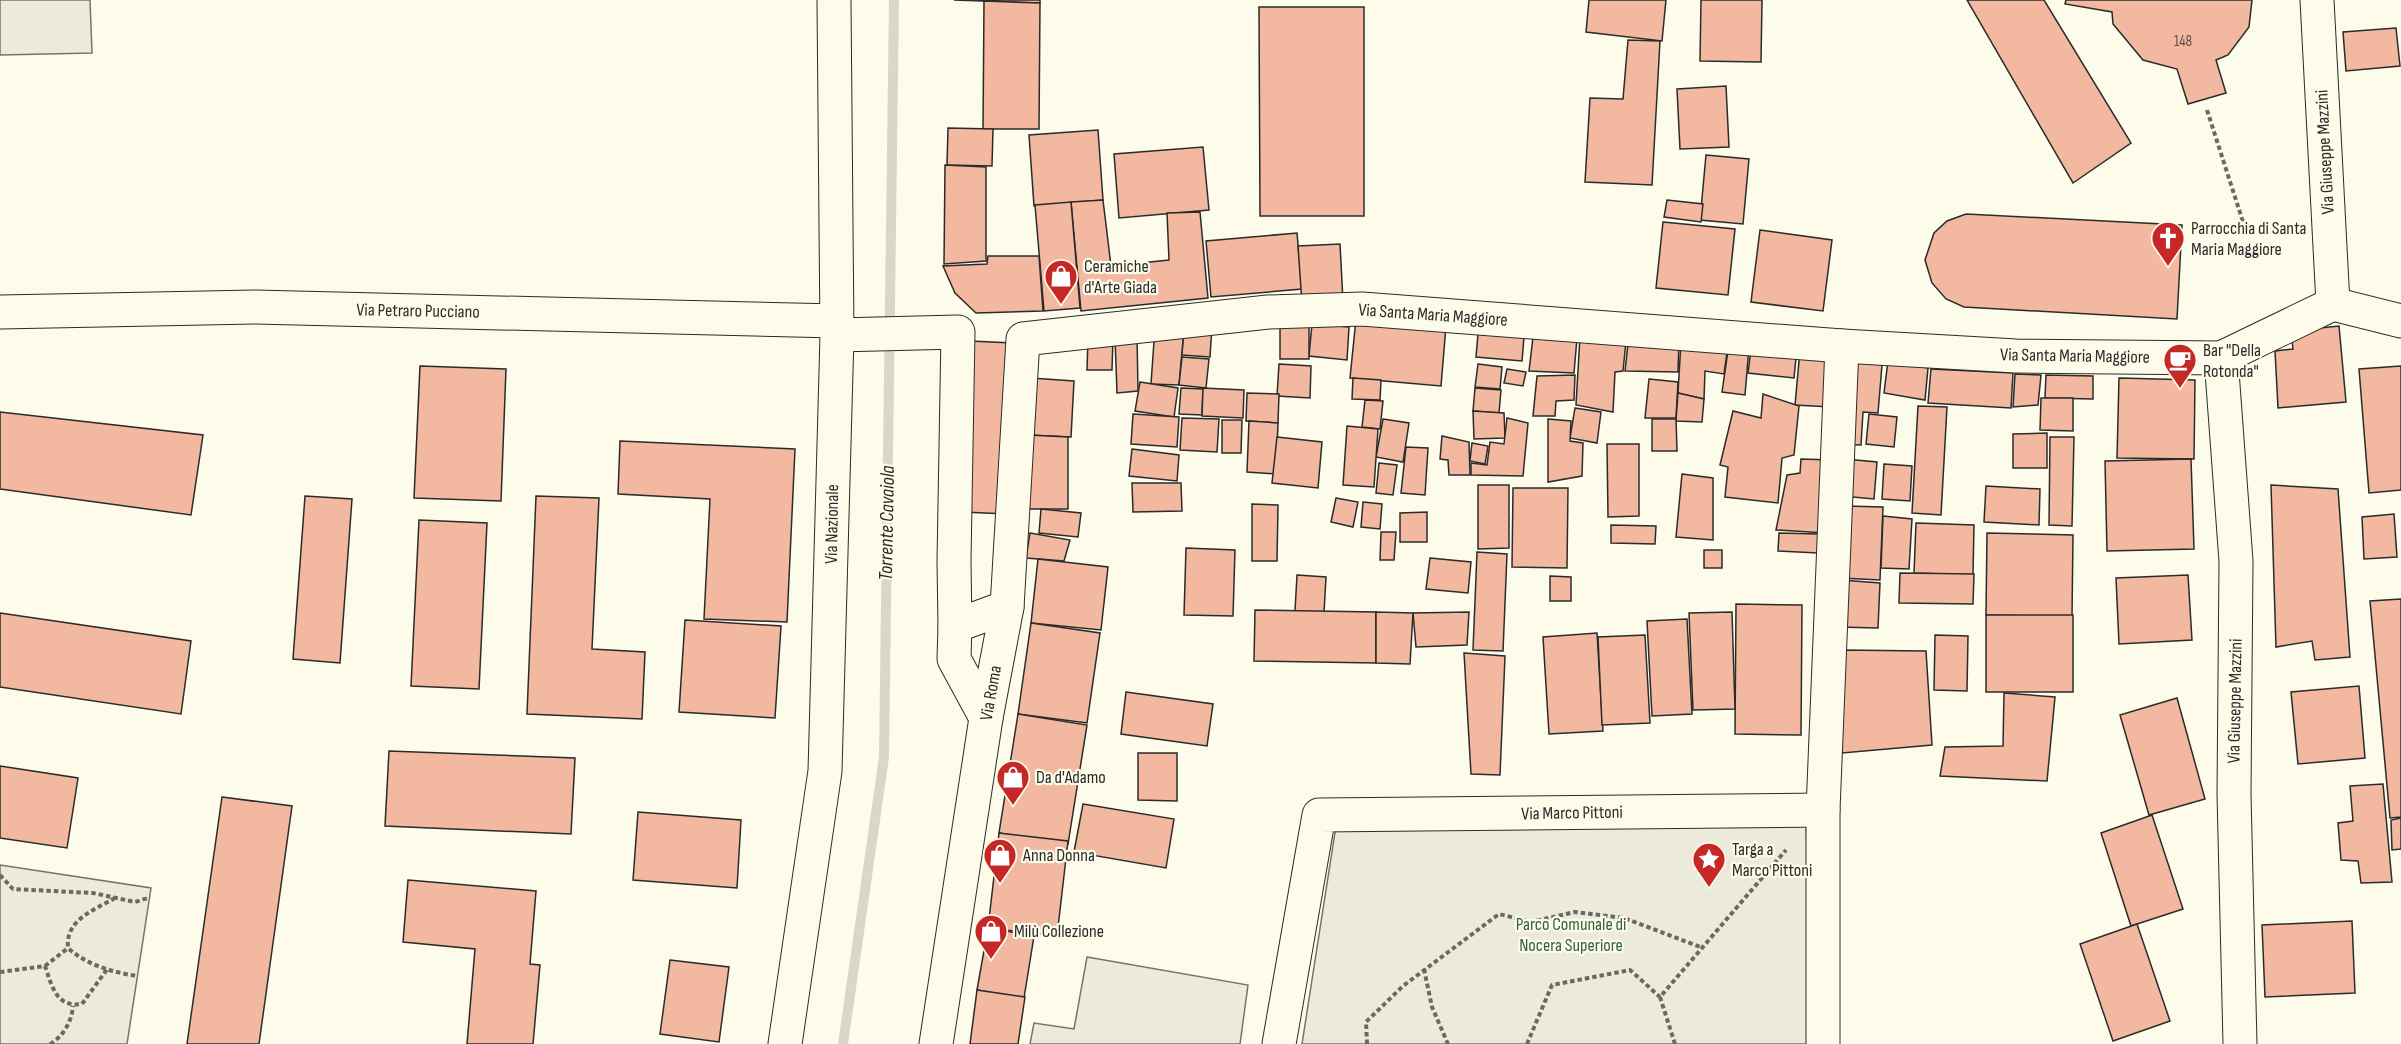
<svg xmlns="http://www.w3.org/2000/svg" width="2401" height="1044" viewBox="0 0 2401 1044" font-family="'Sofia Sans Condensed',sans-serif">
<rect width="100%" height="100%" fill="#fdfbea"/>
<g fill="#ecebdb" stroke="#74746e" stroke-width="1.5">
<path d="M0 0H90L92 53 0 55Z"/>
<path d="M1806 823 1814 1044H1302L1336 826Z"/>
<path d="M0 865 151 888 127 1044H0Z"/>
<path d="M1087 957 1248 985 1240 1044H1030L1034 1023 1074 1029Z"/>
</g>
<g fill="none" stroke-linecap="round" stroke-linejoin="round">
<path stroke="#d8d7c9" stroke-width="10" d="M843 1044 884 757 894 0"/>
</g>
<g fill="#f2b8a0" stroke="#2b2b2b" stroke-width="1.5">
<path d="M954 0H1040V3Z"/>
<path d="M1589 0H1666L1662 41 1586 32Z"/>
<path d="M1701 0H1762L1761 62 1700 61Z"/>
<path d="M1967 0H2044L2131 143 2073 183Z"/>
<path d="M2066 0H2252L2249 27 2228 55 2216 60 2226 93 2188 104 2177 69 2143 60 2113 24 2112 12 2065 4Z"/>
<path d="M984 1 1040 3 1039 129H983Z"/>
<path d="M1259 7H1364V216H1260Z"/>
<path d="M2396 28 2400 66 2346 71 2343 32Z"/>
<path d="M1628 40 1660 41 1652 185 1585 182 1590 98 1623 99Z"/>
<path d="M1726 86 1729 147 1680 149 1677 89Z"/>
<path d="M948 128 993 129 992 166 947 165Z"/>
<path d="M1098 130 1103 200 1034 206 1029 135Z"/>
<path d="M1203 147 1209 210 1119 218 1114 154Z"/>
<path d="M1706 155 1749 159 1743 224 1700 220Z"/>
<path d="M945 165 986 167V261L944 264Z"/>
<path d="M1103 200 1111 266 1169 260 1167 213 1200 212 1208 298 1081 311 1071 202Z"/>
<path d="M1667 200 1703 204 1701 222 1664 217Z"/>
<path d="M1071 202 1080 308 1044 311 1035 205Z"/>
<path d="M1966 214 2182 225 2177 319 1964 307 1946 299 1932 283 1925 260 1934 233 1947 221Z"/>
<path d="M1663 222 1735 229 1728 295 1656 288Z"/>
<path d="M1760 230 1832 240 1823 311 1751 302Z"/>
<path d="M1297 233 1302 289 1211 297 1206 241Z"/>
<path d="M1340 244 1343 301 1302 303 1298 246Z"/>
<path d="M988 256H1039L1043 311 976 313 955 293 943 266 987 264Z"/>
<path d="M1356 319 1446 326 1441 386 1350 378Z"/>
<path d="M1184 324 1212 326 1210 357 1182 355Z"/>
<path d="M1312 324 1349 327 1347 360 1309 356Z"/>
<rect x="1280" y="326" width="29" height="33"/>
<path d="M2339 326 2346 402 2278 408 2275 351 2293 349 2291 331Z"/>
<path d="M1155 327 1184 329 1179 385 1151 384Z"/>
<path d="M1478 334 1524 337 1522 361 1476 357Z"/>
<path d="M1137 336 1138 391 1117 393 1115 337Z"/>
<path d="M1580 336 1626 341 1623 371 1615 372 1613 412 1576 405Z"/>
<path d="M1533 337 1577 338 1574 373 1529 371Z"/>
<path d="M1088 338 1113 339 1112 370H1087Z"/>
<path d="M970 341 1013 343 1007 514 963 512Z"/>
<path d="M1679 341 1678 372 1625 371 1628 344Z"/>
<path d="M1681 341 1728 345 1724 374 1705 371 1704 399 1678 393Z"/>
<path d="M1752 342 1797 348 1794 378 1748 373Z"/>
<path d="M1729 344 1749 347 1745 395 1722 392Z"/>
<path d="M1800 350 1835 352 1831 407 1795 405Z"/>
<path d="M1848 352 1883 353 1878 413 1863 412 1861 445 1843 444Z"/>
<path d="M1182 357 1209 359 1206 388 1179 385Z"/>
<path d="M1888 361 1928 368 1925 400 1884 393Z"/>
<path d="M1279 364 1311 366 1310 398 1277 396Z"/>
<path d="M1478 364 1502 367 1500 389 1475 387Z"/>
<path d="M420 366 506 369 501 501 414 498Z"/>
<path d="M2401 366V490L2369 493 2359 369Z"/>
<path d="M1507 369 1526 372 1523 386 1504 383Z"/>
<path d="M1931 369 2013 373 2011 408 1928 403Z"/>
<path d="M2015 374 2041 375 2038 405 2013 407Z"/>
<path d="M1575 375 1574 400 1556 401 1555 416H1533L1537 376Z"/>
<path d="M2046 375 2093 376V399L2045 398Z"/>
<path d="M1031 378 1074 381 1071 437 1028 435Z"/>
<path d="M1353 378 1381 380 1380 400 1352 399Z"/>
<path d="M2119 378 2195 380 2194 459 2117 458Z"/>
<path d="M1649 379 1678 382 1676 418H1645Z"/>
<path d="M1140 382 1178 388 1174 417 1135 411Z"/>
<path d="M1181 388 1203 389 1202 415 1179 414Z"/>
<path d="M1203 388 1244 390 1243 418 1202 416Z"/>
<path d="M1475 388 1501 390 1499 413 1473 411Z"/>
<path d="M1247 393 1279 394 1278 423 1246 421Z"/>
<path d="M1678 393 1704 399 1702 422 1676 421Z"/>
<path d="M1763 394 1799 406 1794 455 1782 458 1778 503 1725 497 1728 467 1720 465 1733 411 1761 418Z"/>
<path d="M2041 398H2073V431L2040 430Z"/>
<path d="M1365 400 1383 401 1380 429 1362 427Z"/>
<path d="M1918 406 1947 407 1941 515 1912 513Z"/>
<path d="M1575 408 1601 412 1597 443 1570 438Z"/>
<path d="M1473 411 1504 413 1505 438 1474 439Z"/>
<path d="M0 412 203 435 191 515 0 489Z"/>
<path d="M1133 414 1179 417 1177 447 1131 444Z"/>
<path d="M1869 414 1897 417 1894 447 1866 444Z"/>
<path d="M1182 418 1219 419 1217 452 1180 450Z"/>
<path d="M1507 418 1528 423 1523 476 1471 475V463L1487 465 1490 442 1504 444Z"/>
<path d="M1383 419 1409 423 1403 462 1376 457Z"/>
<path d="M1548 419 1571 421 1570 441 1583 443 1582 476 1548 482Z"/>
<path d="M1652 419H1676L1677 451H1652Z"/>
<path d="M1222 420H1242L1241 453H1222Z"/>
<path d="M1249 421 1278 423 1276 474 1247 472Z"/>
<path d="M1347 426 1378 429 1374 487 1343 485Z"/>
<path d="M2047 433V468H2013V434Z"/>
<path d="M1028 435 1068 437V509H1028Z"/>
<path d="M1442 436 1469 442 1470 475H1449L1448 460 1440 459Z"/>
<path d="M1277 437 1322 442 1318 488 1272 483Z"/>
<path d="M2050 437H2074L2072 526 2049 525Z"/>
<path d="M620 441 795 449 787 622 704 619 710 499 618 494Z"/>
<path d="M1472 443 1488 446 1485 464 1470 461Z"/>
<path d="M1607 444H1639V516L1608 517Z"/>
<path d="M1406 447 1428 448 1425 495 1401 493Z"/>
<path d="M1132 449 1179 455 1177 481 1129 476Z"/>
<path d="M1801 459 1831 460 1825 533 1776 530 1787 475 1800 473Z"/>
<path d="M1845 459 1877 462 1874 499 1842 496Z"/>
<path d="M2191 459 2194 549 2107 551 2105 461Z"/>
<path d="M1379 463 1397 465 1393 495 1376 493Z"/>
<path d="M1884 464 1912 466 1910 501 1882 499Z"/>
<path d="M1682 474 1713 478V540L1676 537Z"/>
<path d="M1132 483H1181L1182 511 1133 512Z"/>
<path d="M1478 485H1509V548L1478 549Z"/>
<path d="M2271 485 2338 489 2350 657 2315 660 2312 641 2276 647Z"/>
<path d="M1986 486 2040 489 2039 525 1984 522Z"/>
<path d="M1513 488H1568L1567 568 1512 567Z"/>
<path d="M305 496 352 499 340 663 293 659Z"/>
<path d="M536 496 599 498 592 649 645 652 642 719 527 714Z"/>
<path d="M1336 498 1358 502 1353 527 1331 522Z"/>
<path d="M1363 502 1382 504 1380 529 1361 527Z"/>
<path d="M1252 504 1278 505 1277 561H1252Z"/>
<path d="M1845 506 1883 507 1880 580 1841 578Z"/>
<path d="M1041 509 1081 513 1078 537 1039 533Z"/>
<path d="M1427 512V542H1400V513Z"/>
<path d="M2394 514 2397 557 2364 559 2362 517Z"/>
<path d="M1883 516 1912 519 1909 569 1881 568Z"/>
<path d="M419 520 487 523 479 689 411 686Z"/>
<path d="M1916 523 1974 525 1973 575 1914 573Z"/>
<path d="M1611 525 1656 526 1655 544 1611 543Z"/>
<path d="M1381 532H1396L1394 560H1380Z"/>
<path d="M1030 533 1070 540 1064 561 1026 558Z"/>
<path d="M1779 533 1818 534V553L1778 551Z"/>
<path d="M1987 533 2073 535 2072 617 1986 615Z"/>
<path d="M1186 548 1235 550 1233 616 1184 615Z"/>
<rect x="1704" y="550" width="18" height="18"/>
<path d="M1477 552 1507 554 1503 651 1473 650Z"/>
<path d="M1430 558 1471 562 1468 593 1426 589Z"/>
<path d="M1038 559 1108 567 1101 630 1031 623Z"/>
<path d="M1900 573 1974 574 1973 604 1899 603Z"/>
<path d="M1297 575 1326 577 1324 613 1295 611Z"/>
<path d="M2188 575 2192 640 2119 644 2116 578Z"/>
<path d="M1550 576 1571 577V601H1550Z"/>
<path d="M1841 580 1880 583 1878 628 1837 627Z"/>
<path d="M2401 599V817L2390 818 2370 601Z"/>
<path d="M1736 604 1802 605 1801 735 1735 734Z"/>
<path d="M1255 610 1376 612V663L1254 661Z"/>
<path d="M1376 612 1413 613 1410 664 1376 663Z"/>
<path d="M1469 612 1467 645 1416 647 1413 613Z"/>
<path d="M1732 612 1735 709 1693 710 1689 613Z"/>
<path d="M0 613 191 641 181 714 0 687Z"/>
<rect x="1986" y="615" width="87" height="77"/>
<path d="M1687 619 1692 714 1652 716 1647 621Z"/>
<path d="M685 620 781 626 775 718 679 712Z"/>
<path d="M1031 623 1100 633 1087 723 1018 714Z"/>
<path d="M1597 633 1603 731 1549 734 1543 637Z"/>
<path d="M1645 635 1650 723 1602 725 1598 637Z"/>
<path d="M1935 635 1968 636 1967 691 1934 690Z"/>
<path d="M1840 650 1926 651 1932 745 1842 753Z"/>
<path d="M1464 653 1505 656 1500 775 1471 774Z"/>
<path d="M2359 686 2365 758 2298 764 2291 692Z"/>
<path d="M1126 692 1213 704 1207 746 1121 734Z"/>
<path d="M2004 693 2055 697 2047 781 1940 776 1945 747 2003 746Z"/>
<path d="M2177 698 2205 799 2149 815 2120 715Z"/>
<path d="M1018 714 1087 725 1068 844 999 833Z"/>
<path d="M389 751 575 758 571 834 385 826Z"/>
<path d="M1138 753H1177V801L1138 800Z"/>
<path d="M0 766 78 778 67 848 0 838Z"/>
<path d="M2383 784 2392 882 2361 883 2358 861 2341 860 2338 823 2353 821 2350 786Z"/>
<path d="M222 797 292 806 259 1044H187Z"/>
<path d="M1083 804 1174 819 1166 868 1074 852Z"/>
<path d="M638 812 741 820 737 888 633 880Z"/>
<path d="M2152 815 2183 909 2131 926 2101 833Z"/>
<path d="M2401 818V849L2392 850 2391 820Z"/>
<path d="M999 833 1068 841 1057 936 988 928Z"/>
<path d="M408 880 536 891 530 964 540 965 533 1044H467L475 949 403 942Z"/>
<path d="M2352 921 2355 993 2265 997 2262 925Z"/>
<path d="M2137 924 2170 1021 2113 1041 2080 944Z"/>
<path d="M988 928 1034 936 1024 998 977 990Z"/>
<path d="M670 960 729 967 719 1042 660 1034Z"/>
<path d="M977 990 1025 997 1018 1044H970Z"/>
</g>
<g fill="none" stroke-linecap="round" stroke-linejoin="round">
<defs>
<g id="minor">
<path d="M2317 0 2333 304"/>
<path d="M0 312 255 307 837 321"/>
<path d="M837 335 958 332 954 562 955 626 1007 607"/>
<path d="M2221 358 2236 561 2234 794 2240 1044"/>
<path d="M955 626 954 659 986 718"/>
<path d="M1823 810 1842 346"/>
<path d="M936 1044 986 718 1007 607 1023 339 1268 312 1362 309 1842 346 2016 356 2221 358 2333 304 2401 321"/>
<path d="M1279 1044 1319 815 1823 810V1044"/>
</g>
<path id="major" d="M785 1044 825 771 837 335 834 0"/>
</defs>
<use href="#minor" stroke="#2b2b2b" stroke-width="35"/>
<use href="#major" stroke="#2b2b2b" stroke-width="35"/>
<g stroke="#6a6964" stroke-width="4" stroke-dasharray="4.5 3" stroke-linecap="butt">
<path d="M2207 110 2244 225"/>
<path d="M0 875 13 889 93 893 135 902 148 898"/>
<path d="M115 898C94 910 65 920 68 948 85 964 114 973 138 976"/>
<path d="M45 966 68 948"/>
<path d="M1424 969 1432 1007 1448 1044"/>
<path d="M0 972 45 966C52 986 56 1008 82 1004L108 968"/>
<path d="M50 1044C63 1037 72 1021 73 1006"/>
<path d="M1367 1044 1366 1022 1403 986 1499 914 1531 922 1575 912 1624 918 1703 948"/>
<path d="M1527 1044 1552 985 1630 970 1660 997"/>
<path d="M1675 1044 1660 997 1786 850"/>
</g>
<use href="#minor" stroke="#fdfbea" stroke-width="33"/>
<use href="#major" stroke="#fdfbea" stroke-width="33"/>
</g>
<defs>
<symbol id="church-pin" viewBox="-11 -11 22 30"><path d="M0 17L-7.5 6A9.5 9.5 0 1 1 7.5 6Z" fill="#c62828" stroke="#fdfbea"/><path d="M-1.2-6h2.4v3.5h3.3v2.4h-3.3V6h-2.4V-.1h-3.3v-2.4h3.3Z" fill="#fff"/></symbol>
<symbol id="shop-pin" viewBox="-11 -11 22 30"><path d="M0 17L-7.5 6A9.5 9.5 0 1 1 7.5 6Z" fill="#c62828" stroke="#fdfbea"/><path d="M-5-2.5h2.3a2.7 3.5 0 0 1 5.4 0H5L5.5 6h-11ZM-1.5-2.5h3a1.5 2.3 0 0 0-3 0Z" fill="#fff"/></symbol>
<symbol id="cafe-pin" viewBox="-11 -11 22 30"><path d="M0 17L-7.5 6A9.5 9.5 0 1 1 7.5 6Z" fill="#c62828" stroke="#fdfbea"/><path d="M-5.5-4.5H6V0H3Q3 3.5 0 3.5H-2.5Q-5.5 3.5-5.5 0ZM3-3.2v2h1.7v-2ZM-6 4.5H4V6H-6Z" fill="#fff"/></symbol>
<symbol id="sight-pin" viewBox="-11 -11 22 30"><path d="M0 17L-7.5 6A9.5 9.5 0 1 1 7.5 6Z" fill="#c62828" stroke="#fdfbea"/><path d="M0-6L1.8-2.2L6-1.7L2.9 1.2L3.7 5.4L0 3.3L-3.7 5.4L-2.9 1.2L-6-1.7L-1.8-2.2Z" fill="#fff"/></symbol>
</defs>
<g fill-rule="evenodd">
<use href="#church-pin" x="2149" y="219" width="38" height="52"/>
<use href="#shop-pin" x="1042" y="257" width="38" height="52"/>
<use href="#cafe-pin" x="2161" y="341" width="38" height="52"/>
<use href="#shop-pin" x="994" y="758" width="38" height="52"/>
<use href="#shop-pin" x="981" y="836" width="38" height="52"/>
<use href="#sight-pin" x="1690" y="840" width="38" height="52"/>
<use href="#shop-pin" x="972" y="912" width="38" height="52"/>
</g>
<g text-anchor="middle" dominant-baseline="central" stroke-width="4.5" stroke-linejoin="round" paint-order="stroke">
<g font-size="15" fill="#5d4e48">
<text x="2183" y="41">148</text>
</g>
<g font-size="18" fill="#2b2b2b" stroke="#fdfbea">
<text transform="translate(2325 152) rotate(-93)">Via Giuseppe Mazzini</text>
<text transform="translate(418 311) rotate(1)">Via Petraro Pucciano</text>
<text transform="translate(1433 315) rotate(4)">Via Santa Maria Maggiore</text>
<text transform="translate(2075 356) rotate(1)">Via Santa Maria Maggiore</text>
<text transform="translate(832 524) rotate(-89)">Via Nazionale</text>
<text transform="translate(991 693) rotate(-80)">Via Roma</text>
<text transform="translate(2235 701) rotate(-89)">Via Giuseppe Mazzini</text>
<text transform="translate(1572 813) rotate(-1)">Via Marco Pittoni</text>
</g>
<g font-size="18" fill="#2b2b2b" stroke="#fdfbea" text-anchor="start">
<text x="2191" y="228">Parrocchia di Santa<tspan x="2191" dy="21">Maria Maggiore</tspan></text>
<text x="1084" y="266">Ceramiche<tspan x="1084" dy="21">d'Arte Giada</tspan></text>
<text x="2203" y="350">Bar "Della<tspan x="2203" dy="21">Rotonda"</tspan></text>
<text x="1036" y="777">Da d'Adamo</text>
<text x="1732" y="849">Targa a<tspan x="1732" dy="21">Marco Pittoni</tspan></text>
<text x="1023" y="855">Anna Donna</text>
<text x="1014" y="931">Milù Collezione</text>
</g>
<g font-size="18" fill="#34623c" stroke="#fdfbea">
<text x="1571" y="924">Parco Comunale di<tspan x="1571" dy="21">Nocera Superiore</tspan></text>
</g>
<g font-size="20" font-style="italic" fill="#2b2b2b" stroke="#fdfbea">
<text transform="translate(887 523) rotate(-89)">Torrente Cavaiola</text>
</g>
</g>
</svg>
